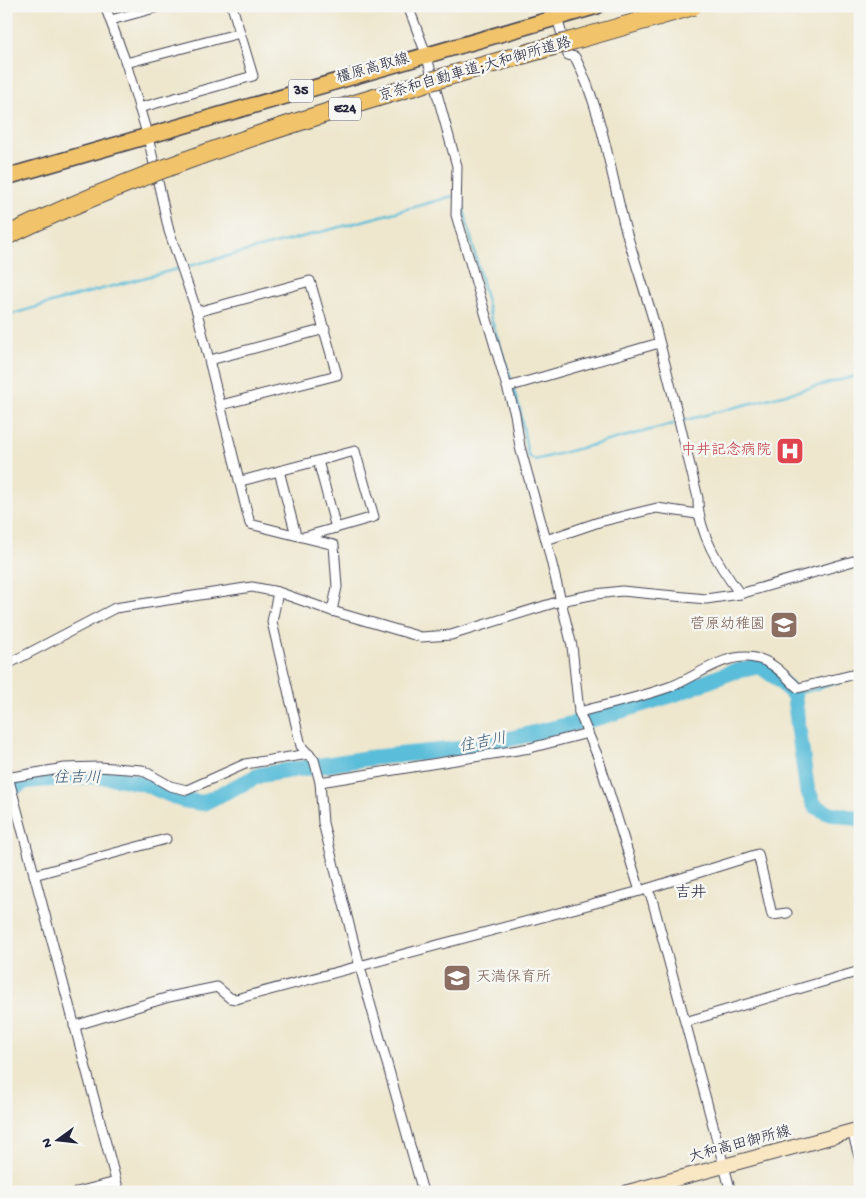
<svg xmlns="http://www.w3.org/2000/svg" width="866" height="1198" viewBox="0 0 866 1198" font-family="'Gochi Hand','Klee One',sans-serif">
<rect width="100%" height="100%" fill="#f6f6f2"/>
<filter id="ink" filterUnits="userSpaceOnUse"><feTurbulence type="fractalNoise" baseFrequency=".02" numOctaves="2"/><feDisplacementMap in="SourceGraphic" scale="10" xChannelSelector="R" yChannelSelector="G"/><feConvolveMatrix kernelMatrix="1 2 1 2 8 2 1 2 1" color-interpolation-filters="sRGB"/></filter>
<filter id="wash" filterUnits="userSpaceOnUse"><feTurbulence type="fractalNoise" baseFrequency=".0096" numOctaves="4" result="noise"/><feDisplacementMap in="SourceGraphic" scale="20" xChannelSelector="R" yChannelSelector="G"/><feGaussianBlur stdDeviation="1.12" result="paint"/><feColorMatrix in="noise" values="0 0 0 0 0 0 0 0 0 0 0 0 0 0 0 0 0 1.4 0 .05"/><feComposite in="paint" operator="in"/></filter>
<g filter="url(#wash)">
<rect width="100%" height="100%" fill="#eee7ce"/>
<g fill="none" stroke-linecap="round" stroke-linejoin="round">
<g stroke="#5abdd9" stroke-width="2.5">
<path d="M459 197 461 198 491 319 512 382"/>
<path d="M6 316C154 272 305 239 453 196"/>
<path d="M513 388 520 410 528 456 535 460 677 423"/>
<path d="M682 421 860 375"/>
<path d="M794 695 841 682"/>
</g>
<path stroke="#5abdd9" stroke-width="16" d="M6 792 26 781 90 776 118 778 145 784 182 800 203 803 260 775 369 758 477 747 600 717 675 694 732 672 760 666 778 679 794 695 807 789 815 806 828 813 860 819"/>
</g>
</g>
<g filter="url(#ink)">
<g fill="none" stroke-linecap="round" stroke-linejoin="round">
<defs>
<g id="minor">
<path d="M105 6 126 63 148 137 169 231 197 312 250 524 334 545 337 587 332 611"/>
<path d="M408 6 426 54 457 166 456 215 515 414 520 447 546 540 572 646 579 712 598 757 640 891"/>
<path d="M557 18 568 55 575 57C601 108 610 169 624 224 634 259 646 294 656 329 671 385 684 442 698 498 697 532 720 567 740 594"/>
<path d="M111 20 162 6"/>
<path d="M126 63 240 33"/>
<path d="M139 108 253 76 232 6"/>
<path d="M197 312 310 281 337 375 221 405"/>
<path d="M210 360 325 329"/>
<path d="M508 387 659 343"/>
<path d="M318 461 336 528"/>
<path d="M279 471 296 535"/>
<path d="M241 481 355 451 374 517 304 537"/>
<path d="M546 540 599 522 657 508 697 514"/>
<path d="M278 592 272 622 301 746 314 760 320 782 323 823 360 967 423 1192"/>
<path d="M6 665 115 608 252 587 278 592 332 611 421 637 451 635 560 601 596 594 622 591 706 599 740 594 860 559"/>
<path d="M579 712C610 704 642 697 672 686 698 676 725 652 755 658 773 661 785 676 798 688L860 673"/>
<path d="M6 769 119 1192"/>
<path d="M6 778 65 768 98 767 142 770 170 786 187 790 245 764 309 754"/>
<path d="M320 782 530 748 588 733"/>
<path d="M34 875 166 839"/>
<path d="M647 889 652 899 731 1192"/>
<path d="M685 1022 860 971"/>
<path d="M74 1026 169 997 217 987 230 998 236 999 640 891 758 854 772 915 787 913"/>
<path d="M852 1131 860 1160"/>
<path d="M77 1192 116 1182"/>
</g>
<path id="secondary" d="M628 1192 860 1129"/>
<path id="primary" d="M6 177 597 6"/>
</defs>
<use href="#minor" stroke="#414051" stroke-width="11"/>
<use href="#secondary" stroke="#414051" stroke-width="16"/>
<use href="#primary" stroke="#414051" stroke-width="18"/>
<use href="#minor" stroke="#fff" stroke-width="9"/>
<use href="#secondary" stroke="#f9e7c3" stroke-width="14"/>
<use href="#primary" stroke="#f1c36a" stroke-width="15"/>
<defs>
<path id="motorway-bridge" d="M6 236C224 131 462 74 693 6"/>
</defs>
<use href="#motorway-bridge" stroke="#414051" stroke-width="20" stroke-linecap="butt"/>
<use href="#motorway-bridge" stroke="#f1c36a" stroke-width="18"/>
</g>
</g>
<defs>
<symbol id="hospital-square" viewBox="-11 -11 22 22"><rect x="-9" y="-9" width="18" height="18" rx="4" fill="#e0444e" stroke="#f6f6f2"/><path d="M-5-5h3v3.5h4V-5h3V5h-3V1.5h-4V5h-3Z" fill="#fff"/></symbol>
<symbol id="school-square" viewBox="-11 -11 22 22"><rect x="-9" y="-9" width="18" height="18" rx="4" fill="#8d6e63" stroke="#f6f6f2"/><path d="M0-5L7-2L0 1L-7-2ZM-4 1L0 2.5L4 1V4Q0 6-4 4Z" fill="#fff"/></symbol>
</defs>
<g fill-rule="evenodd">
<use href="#hospital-square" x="774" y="435" width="32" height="32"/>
<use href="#school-square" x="768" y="609" width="32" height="32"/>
<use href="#school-square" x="441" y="962" width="32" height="32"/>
</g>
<g text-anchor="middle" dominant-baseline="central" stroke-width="5" stroke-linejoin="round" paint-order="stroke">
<g fill="#f6f6f2" stroke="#626272" stroke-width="1">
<rect x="288.5" y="79.5" width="25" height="23" rx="4"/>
<rect x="329" y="97.5" width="32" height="23" rx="4"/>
</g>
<g font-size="14" font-weight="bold" fill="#22223b">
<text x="301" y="91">35</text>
<text x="345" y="109">E24</text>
</g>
<g font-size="15" fill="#22223b" stroke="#f6f6f2">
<text transform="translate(373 69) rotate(-16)">橿原高取線</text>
<text transform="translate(475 70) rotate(-16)">京奈和自動車道;大和御所道路</text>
<text transform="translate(740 1145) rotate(-15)">大和高田御所線</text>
</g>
<g font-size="15" fill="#be3a42" stroke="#f6f6f2" text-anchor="end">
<text x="771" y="451">中井記念病院</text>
</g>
<g font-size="15" fill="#785e54" stroke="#f6f6f2" text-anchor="end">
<text x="765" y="625">菅原幼稚園</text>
<text x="476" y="978" text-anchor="start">天満保育所</text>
</g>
<g font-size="16" font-style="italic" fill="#365872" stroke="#f6f6f2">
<text transform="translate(483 744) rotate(-11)">住吉川</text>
<text x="77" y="779">住吉川</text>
</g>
<g font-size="16" fill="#22223b" stroke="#f6f6f2">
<text x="691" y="894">吉井</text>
</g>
</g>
<rect width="866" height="1198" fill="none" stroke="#f6f6f2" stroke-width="25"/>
<g transform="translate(58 1140) rotate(255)" stroke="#f6f6f2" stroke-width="4" paint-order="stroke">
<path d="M0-4L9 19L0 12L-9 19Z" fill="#22223b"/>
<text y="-8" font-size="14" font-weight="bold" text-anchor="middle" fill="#22223b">N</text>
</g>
</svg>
